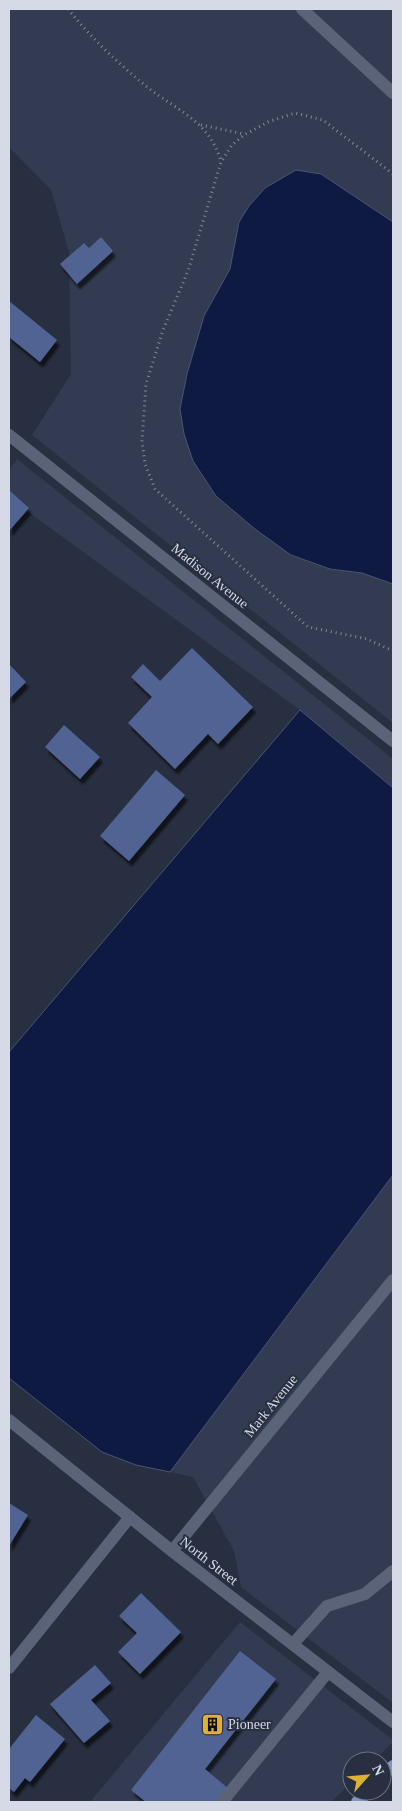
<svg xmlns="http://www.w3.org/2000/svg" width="402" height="1811" viewBox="0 0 402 1811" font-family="Georgia,serif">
<defs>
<filter id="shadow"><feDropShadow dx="3" dy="5.5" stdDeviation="1" flood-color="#0009"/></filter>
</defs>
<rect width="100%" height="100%" fill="#282f41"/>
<g fill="#323b51">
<path d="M9 9H393V222L321 174 239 222 230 269 204 316 180 409 216 496 255 529 291 555 330 569 362 573 393 584V723L32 435 71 374 69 252 51 190 9 147Z"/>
<path d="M17 459 393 759V788L300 710 9 498V471Z"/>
<path d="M393 1175V1703L241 1587 234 1551 193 1477 170 1472Z"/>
<path d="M240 1622 393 1740V1742L374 1761H352V1782L331 1802H90Z"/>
</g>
<g fill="#0f1a43" stroke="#4a5474">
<path d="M296 170 321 174 393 222V584L362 573 330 569 291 555 255 529 216 496 193 461 184 434 180 409 187 374 204 316 230 269 239 222 249 206 265 188Z"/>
<path d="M300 710 393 788V1175L170 1472 136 1465 102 1452 9 1378V1052Z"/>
</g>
<g fill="#516392" filter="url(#shadow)">
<path d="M101 237 113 251 77 284 60 264 84 243 89 248Z"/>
<path d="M9 301 57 340 40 362 9 337Z"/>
<path d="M9 490 29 508 9 531Z"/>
<path d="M192 648 253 707 218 744 208 734 175 769 128 723 152 697 131 677 143 664 160 681Z"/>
<path d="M9 664 26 682 9 699Z"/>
<path d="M64 725 100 757 80 779 45 747Z"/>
<path d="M156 770 185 795 129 861 100 836Z"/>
<path d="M9 1503 28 1515 9 1546Z"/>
<path d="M141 1593 181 1632 140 1674 118 1652 137 1633 119 1616Z"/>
<path d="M240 1651 276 1679 205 1769 229 1789 219 1802H146L131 1790Z"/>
<path d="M95 1665 111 1683 91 1700 110 1721 84 1743 50 1704Z"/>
<path d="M36 1715 65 1739 30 1782 25 1778 14 1792 9 1788V1749Z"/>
</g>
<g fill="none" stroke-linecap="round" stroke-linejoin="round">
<g stroke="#838998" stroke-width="3" stroke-dasharray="1 4" stroke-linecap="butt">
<path d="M68 9C91 38 118 63 147 87 179 112 208 120 221 161"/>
<path d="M201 125 244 134"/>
<path d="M393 174 323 120 295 113 268 122 244 135 232 145 221 162 188 271 163 330 146 384 142 441 145 464 155 489 308 627 367 639 393 651"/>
</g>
<g stroke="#5a6378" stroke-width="12">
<path d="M302 9 393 93"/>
<path d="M9 435 393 741"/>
<path d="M9 1420 172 1551 393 1722"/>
<path d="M172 1551 393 1280"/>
<path d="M293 1644 327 1606 365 1594 393 1571"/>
<path d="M9 1668 130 1517"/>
<path d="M222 1802 328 1672"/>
</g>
<g stroke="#8394bf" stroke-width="12">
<path d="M382 1777 393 1766"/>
<path d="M357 1802 369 1791"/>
</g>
</g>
<defs>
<symbol id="building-square" viewBox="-11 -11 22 22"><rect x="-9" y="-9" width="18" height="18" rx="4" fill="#deb133" stroke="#282f41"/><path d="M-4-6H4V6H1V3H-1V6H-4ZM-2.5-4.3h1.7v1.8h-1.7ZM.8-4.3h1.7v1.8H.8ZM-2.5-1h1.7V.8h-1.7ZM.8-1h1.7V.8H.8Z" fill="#111"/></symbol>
</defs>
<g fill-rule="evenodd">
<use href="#building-square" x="200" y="1712" width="25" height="25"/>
</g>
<g text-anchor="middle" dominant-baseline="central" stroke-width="4" stroke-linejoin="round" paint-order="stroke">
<g font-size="14" fill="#d5dae6" stroke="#282f41">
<text transform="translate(210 576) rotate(39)">Madison Avenue</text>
<text transform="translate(271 1406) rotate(-51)">Mark Avenue</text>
<text transform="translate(209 1561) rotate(38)">North Street</text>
</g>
<g font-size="14" fill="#d5dae6" stroke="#282f41" text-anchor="start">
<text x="228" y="1724">Pioneer</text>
</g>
</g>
<rect width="402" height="1811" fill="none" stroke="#d5dae6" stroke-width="20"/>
<g transform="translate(367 1776) rotate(63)"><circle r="24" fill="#282f41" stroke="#6d7383"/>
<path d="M0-4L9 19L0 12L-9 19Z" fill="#deb133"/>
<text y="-8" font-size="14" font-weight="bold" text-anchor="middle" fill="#d5dae6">N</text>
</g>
</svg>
